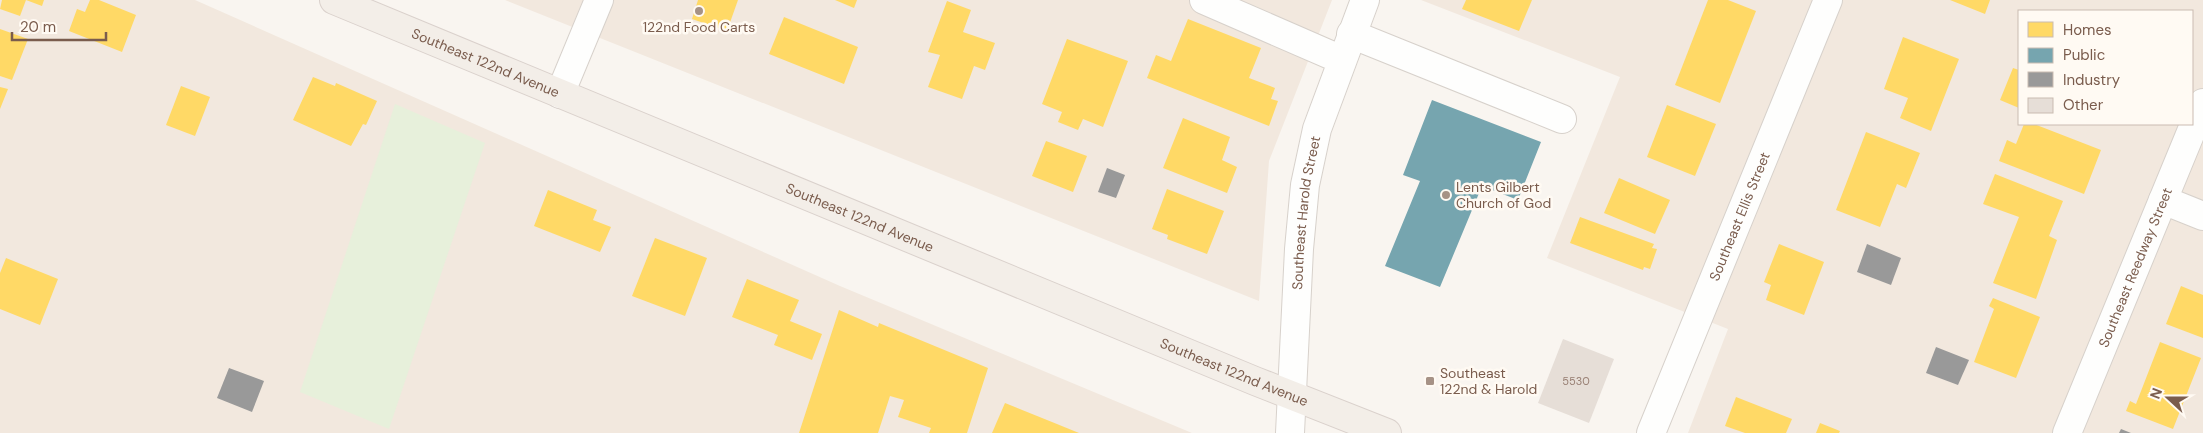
<svg xmlns="http://www.w3.org/2000/svg" width="2203" height="433" viewBox="0 0 2203 433" font-family="'DM Sans',sans-serif">
<rect width="100%" height="100%" fill="#f9f5f0"/>
<g fill="#f2e8de" fill-rule="evenodd">
<path d="M0 0H195L840 286 1192 433H0Z"/>
<path d="M505 0H1332L1269 161 1259 301Z"/>
<path d="M1421 0H2203V433H1688L1728 329 1547 258 1620 77ZM2019 11H2192V124H2019Z"/>
</g>
<path fill="#e7f0db" d="M395 104 485 143 389 429 300 392Z"/>
<g fill="#ffd966">
<path d="M2 0H26L20 16 0 9Z"/>
<path d="M26 0H44L42 6Z"/>
<path d="M90 0H99L136 15 122 52 69 31 77 9 85 12Z"/>
<path d="M698 0H738L727 31 692 19Z"/>
<path d="M835 0H857L854 8Z"/>
<path d="M1466 0H1532L1519 31 1462 9Z"/>
<path d="M1708 0H1728L1756 11 1720 103 1675 85Z"/>
<path d="M1950 0H1990L1985 14Z"/>
<path d="M947 1 971 10 963 32 995 43 985 70 974 66 962 99 928 87 940 55 928 52Z"/>
<path d="M784 17 858 47 844 84 769 54Z"/>
<path d="M1188 19 1261 48 1249 78 1275 88 1271 99 1278 101 1269 126 1147 78 1156 55 1171 61Z"/>
<path d="M0 29 28 39 12 80 0 76Z"/>
<path d="M1903 37 1959 59 1931 131 1900 118 1908 98 1884 89Z"/>
<path d="M1067 39 1128 61 1103 127 1083 119 1078 130 1058 122 1062 112 1042 104Z"/>
<path d="M2013 68 2019 70V108L2000 100Z"/>
<path d="M313 77 335 86 336 83 377 101 366 125 363 124 351 146 293 120Z"/>
<path d="M181 86 210 97 195 136 166 125Z"/>
<path d="M0 87 8 89 0 109Z"/>
<path d="M1667 105 1716 124 1695 176 1647 157Z"/>
<path d="M1183 118 1230 137 1222 160 1237 167 1227 193 1163 168Z"/>
<path d="M2024 124H2034L2101 150 2084 194 1999 161 2007 140 2016 144Z"/>
<path d="M1866 132 1920 153 1906 188 1897 184 1880 227 1836 210Z"/>
<path d="M1046 141 1087 156 1073 192 1032 176Z"/>
<path d="M1995 174 2063 201 2049 236 2057 240 2036 299 1993 283 2019 217 1983 204Z"/>
<path d="M1619 178 1670 200 1655 234 1604 213Z"/>
<path d="M1167 189 1224 211 1207 254 1167 239 1168 235 1152 229Z"/>
<path d="M548 190 597 210 593 220 611 227 600 252 534 226Z"/>
<path d="M1580 217 1654 244 1652 248 1657 249 1650 269 1644 267 1643 270 1570 243Z"/>
<path d="M655 238 707 258 685 316 632 296Z"/>
<path d="M1779 244 1824 262 1804 315 1766 300 1771 285 1764 282Z"/>
<path d="M6 258 58 279 40 325 0 309V273Z"/>
<path d="M747 279 799 300 790 321 822 334 812 360 774 345 778 335 732 317Z"/>
<path d="M2181 286 2203 295V338L2166 324Z"/>
<path d="M1993 298 2040 317 2016 378 1974 362 1994 309 1989 306Z"/>
<path d="M839 310 878 327 879 323 988 368 967 433H929L931 428 898 417 904 400 890 396 878 433H799Z"/>
<path d="M2160 342 2201 358 2173 429 2126 411 2130 401 2136 404Z"/>
<path d="M1736 397 1792 419 1786 433H1745L1725 426Z"/>
<path d="M1005 403 1052 422 1079 433H992Z"/>
<path d="M1820 423 1840 431 1839 433H1816Z"/>
</g>
<path fill="#76a5af" d="M1432 100 1541 142 1518 200 1482 186 1440 287 1385 266 1420 181 1403 175Z"/>
<g fill="#999">
<path d="M1107 168 1125 175 1116 198 1098 192Z"/>
<path d="M1867 244 1901 258 1891 285 1857 272Z"/>
<path d="M1936 347 1969 360 1958 385 1926 373Z"/>
<path d="M229 368 264 381 252 412 217 398Z"/>
<path d="M2121 429 2131 433H2119Z"/>
</g>
<path fill="#e6ded7" d="M1563 339 1614 359 1589 423 1538 403Z"/>
<g fill="none" stroke-linecap="round" stroke-linejoin="round">
<defs>
<g id="minor">
<path d="M1204 0 1342 60"/>
<path d="M1351 34 1562 119"/>
<path d="M560 94 599 0"/>
<path d="M2163 200 2203 216"/>
<path id="s1" d="M1290 433 1299 249 1305 185 1317 129 1365 0"/>
<path id="s2" d="M1651 433 1828 0"/>
<path id="s3" d="M2067 433 2203 103"/>
</g>
<g id="major">
<path id="s4" d="M334 0 1255 381 1387 433"/>
</g>
</defs>
<use href="#minor" stroke="#d7d1cb" stroke-width="30"/>
<use href="#major" stroke="#dad1cc" stroke-width="30"/>
<use href="#minor" stroke="#fefefd" stroke-width="28"/>
<use href="#major" stroke="#f3eee8" stroke-width="28"/>
</g>
<g fill="#a69286" stroke="#fffaf3" stroke-width="2">
<circle cx="699" cy="11" r="5"/>
<circle cx="1446" cy="195" r="5"/>
<rect x="1425" y="376" width="10" height="10" rx="2.5"/>
</g>
<g text-anchor="middle" dominant-baseline="central" stroke-width="5" stroke-linejoin="round" paint-order="stroke">
<g font-size="11" fill="#977e72">
<text x="1576" y="381">5530</text>
</g>
<g font-size="14" fill="#7a5c4d" stroke="#fffaf3" text-anchor="start">
<text x="699" y="27" text-anchor="middle">122nd Food Carts</text>
<text x="1456" y="187">Lents Gilbert<tspan x="1456" dy="16">Church of God</tspan></text>
<text x="1440" y="373">Southeast<tspan x="1440" dy="16">122nd &amp; Harold</tspan></text>
</g>
<g font-size="14" fill="#7a5c4d" stroke="#fffaf3">
<text stroke="none"><textPath href="#s4" startOffset="164">Southeast 122nd Avenue</textPath></text>
<text stroke="none"><textPath href="#s1" startOffset="221">Southeast Harold Street</textPath></text>
<text stroke="none"><textPath href="#s2" startOffset="234">Southeast Ellis Street</textPath></text>
<text stroke="none"><textPath href="#s4" startOffset="569">Southeast 122nd Avenue</textPath></text>
<text stroke="none"><textPath href="#s3" startOffset="179">Southeast Reedway Street</textPath></text>
<text stroke="none"><textPath href="#s4" startOffset="974">Southeast 122nd Avenue</textPath></text>
</g>
</g>
<rect x="2018" y="10" width="175" height="115" fill="#fffaf3" stroke="#cabbb1"/>
<rect x="2028" y="22" width="25" height="15" fill="#ffd966" stroke="#cabbb1"/>
<text x="2063" y="35" font-size="15" fill="#7a5c4d">Homes</text>
<rect x="2028" y="48" width="25" height="15" fill="#76a5af" stroke="#cabbb1"/>
<text x="2063" y="60" font-size="15" fill="#7a5c4d">Public</text>
<rect x="2028" y="72" width="25" height="15" fill="#999999" stroke="#cabbb1"/>
<text x="2063" y="85" font-size="15" fill="#7a5c4d">Industry</text>
<rect x="2028" y="98" width="25" height="15" fill="#e6ded7" stroke="#cabbb1"/>
<text x="2063" y="110" font-size="15" fill="#7a5c4d">Other</text>
<g transform="translate(2168 398) rotate(291)" stroke="#fffaf3" stroke-width="4" paint-order="stroke">
<path d="M0-4L9 19L0 12L-9 19Z" fill="#7a5c4d"/>
<text y="-8" font-size="14" font-weight="bold" text-anchor="middle" fill="#7a5c4d">N</text>
</g>
<path d="M12 32v8h94v-8" fill="none" stroke="#7a5c4d" stroke-width="2.5"/>
<text x="20" y="32" font-size="15" fill="#7a5c4d" stroke="#fffaf3" stroke-width="4" paint-order="stroke">20 m</text>
</svg>
